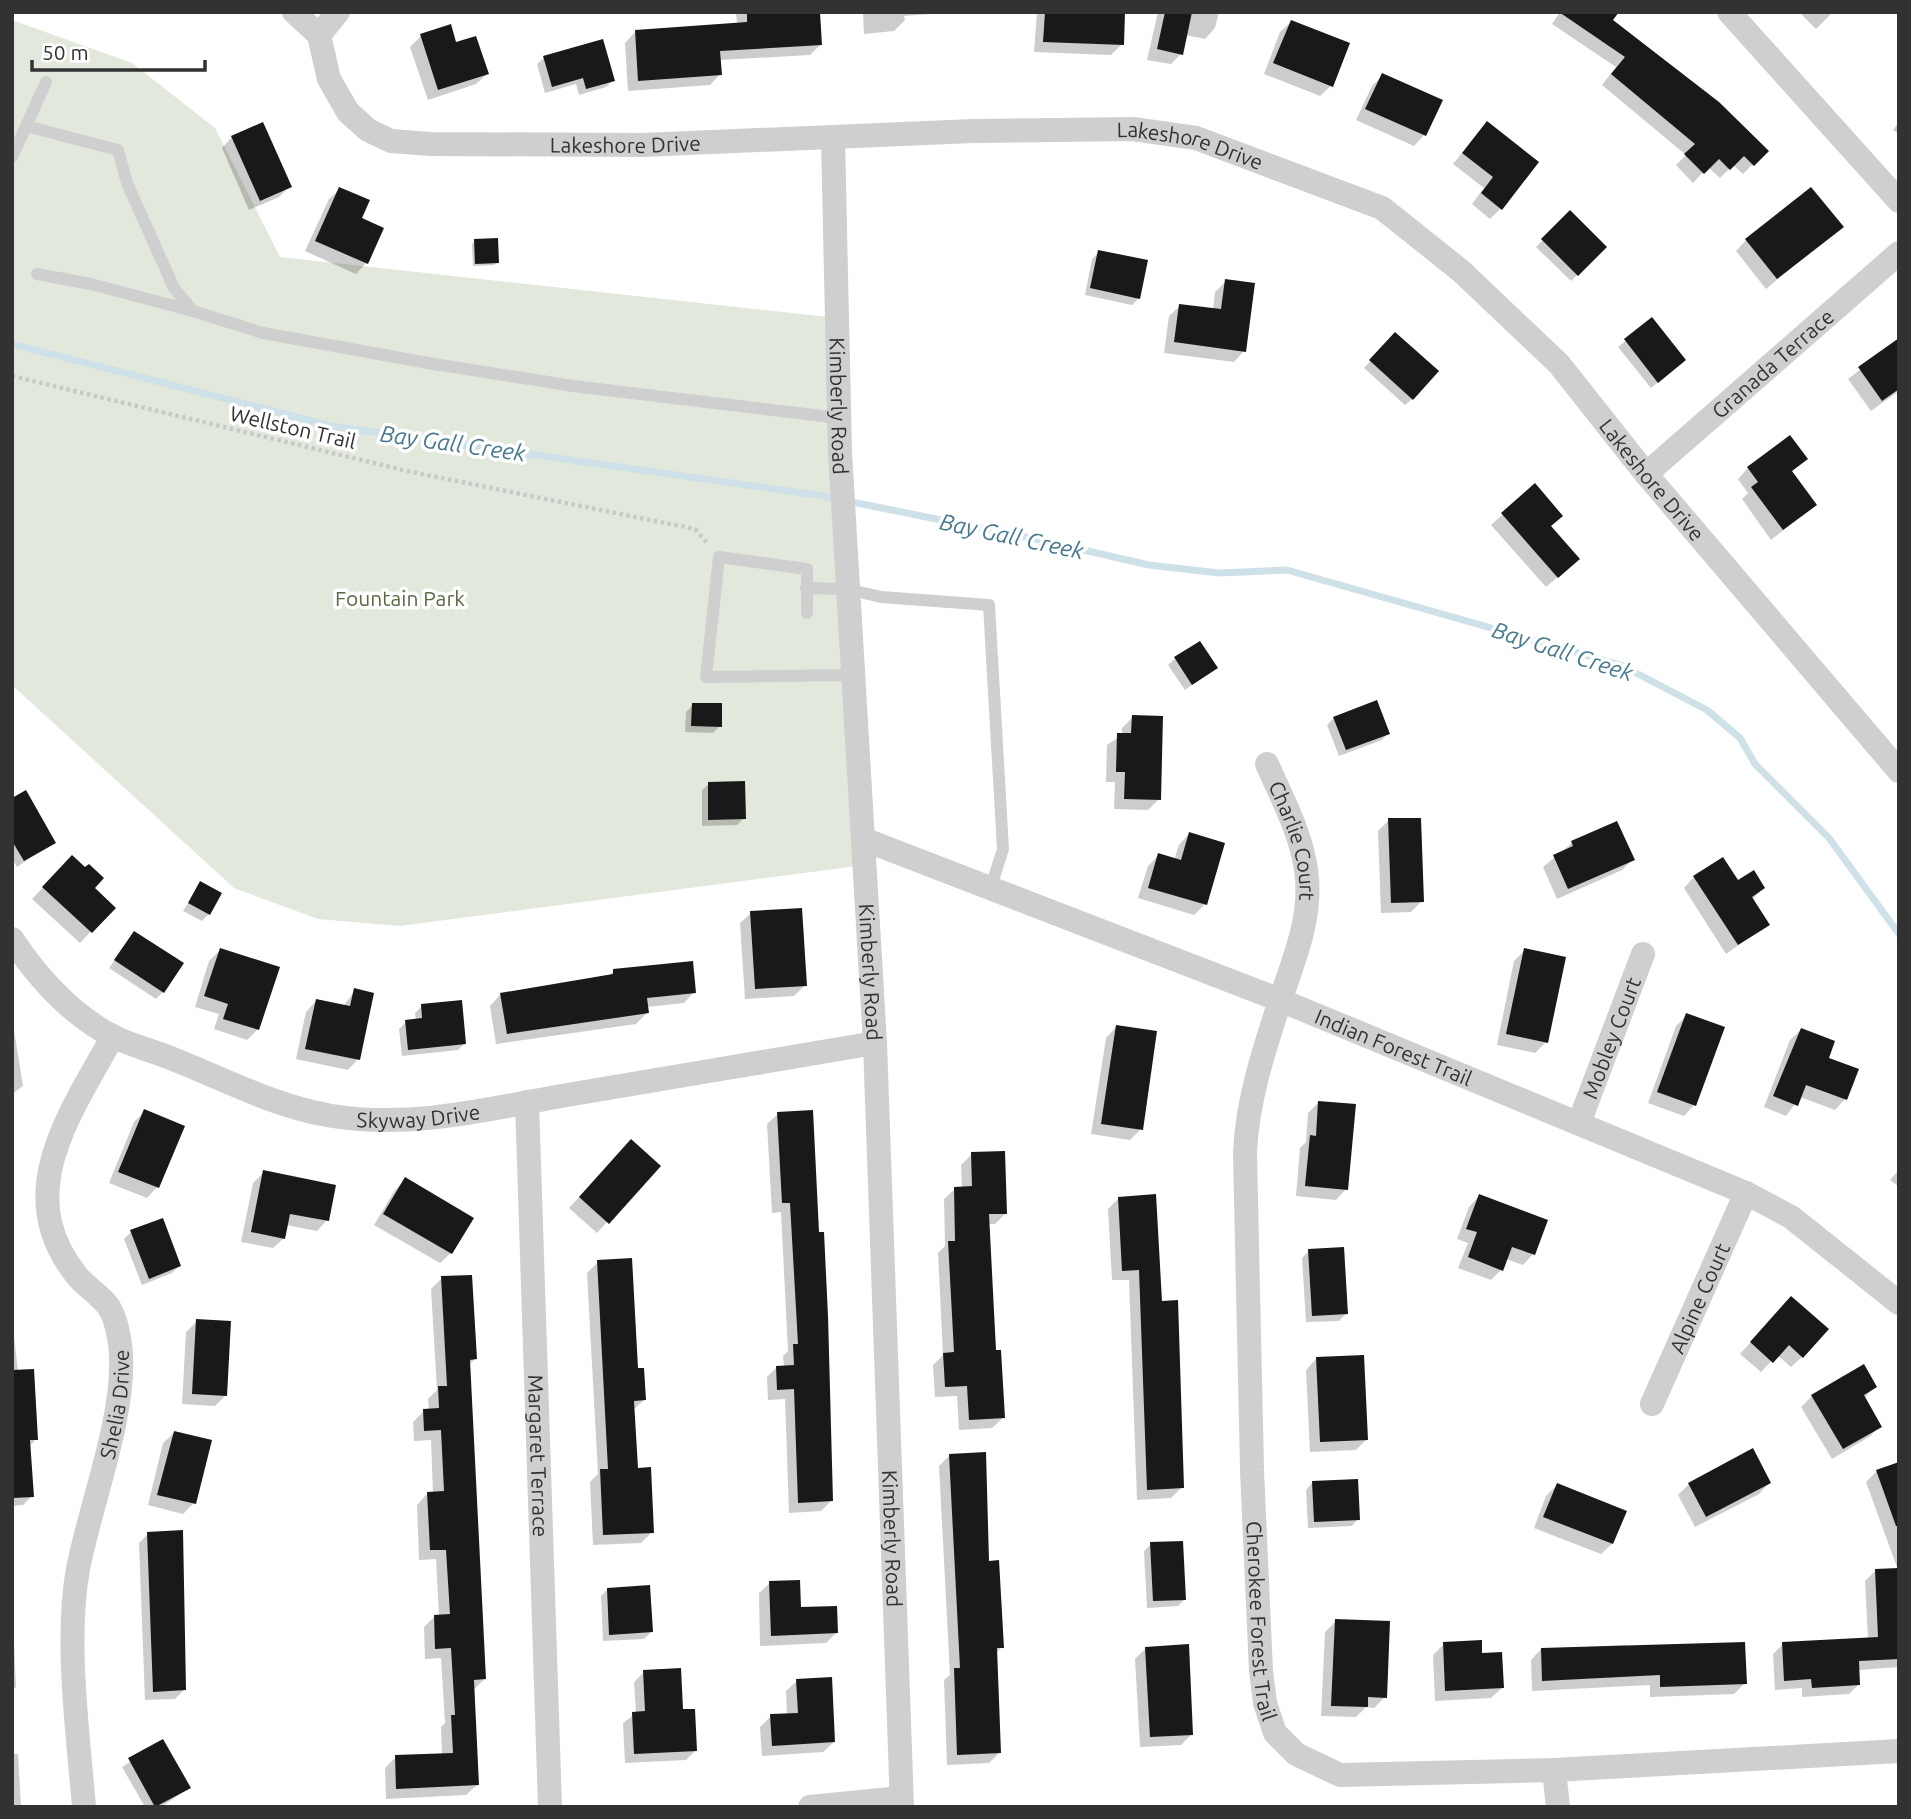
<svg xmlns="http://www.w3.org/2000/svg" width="1911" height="1819" viewBox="0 0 1911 1819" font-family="Ubuntu,sans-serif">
<rect width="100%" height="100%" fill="#fff"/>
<path fill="#e3e8dc" d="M12 20 132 63 215 128 280 257 837 318 865 865 400 926 318 919 234 888 12 685Z"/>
<g fill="#0003">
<path d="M736 12H819L820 45 810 55 719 60 720 74 710 85 628 91 625 43 635 32 737 24Z"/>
<path d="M863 12H956L904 16 905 20 894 31 864 34Z"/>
<path d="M1037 12H1123L1122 44 1111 55 1034 52Z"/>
<path d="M1158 12H1219L1215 28 1205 39 1185 35 1181 54 1171 64 1147 60Z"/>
<path d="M1560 12 1611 21 1766 151 1743 174 1733 165 1720 178 1708 167 1693 183 1676 165 1686 155 1602 85 1616 67 1552 24Z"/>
<path d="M1799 12H1833L1816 29Z"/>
<path d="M1291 22 1331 86 1320 96 1264 74 1280 32Z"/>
<path d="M421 36 455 44 487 74 476 84 428 100 410 47Z"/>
<path d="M544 58 613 80 606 87 579 95 576 84 545 93 537 64Z"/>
<path d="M1383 75 1424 135 1414 146 1356 120 1372 86Z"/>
<path d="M1899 122V134L1893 130Z"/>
<path d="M1487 123 1501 208 1490 219 1472 204 1484 188 1453 164Z"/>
<path d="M232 137 290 186 279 197 249 210 222 148Z"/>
<path d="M340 189 359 219 382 229 366 263 356 274 305 251 329 199Z"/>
<path d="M1570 213 1605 247 1571 281 1536 247Z"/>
<path d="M1841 227 1766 289 1736 251 1746 240Z"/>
<path d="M475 241 497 262 494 265 473 266 472 244Z"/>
<path d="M1099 252 1139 298 1132 305 1085 295 1092 259Z"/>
<path d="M1226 281 1244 351 1234 362 1164 353 1169 316 1180 306 1213 310 1215 292Z"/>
<path d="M1652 320 1677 367 1651 388 1618 347Z"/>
<path d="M1395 334 1412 399 1405 405 1364 368Z"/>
<path d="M1899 340V391L1871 411 1848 379Z"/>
<path d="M1805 459 1791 472 1815 505 1771 540 1742 499 1748 493 1738 479 1748 468Z"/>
<path d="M1535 486 1567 569 1546 587 1491 525Z"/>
<path d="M1175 659 1215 668 1185 690 1168 665Z"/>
<path d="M693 705 720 726 713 733 685 732 686 712Z"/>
<path d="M1133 717 1159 799 1148 810 1114 809 1115 782H1106L1107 745 1122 735V728Z"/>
<path d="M1334 718 1388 733 1382 740 1339 756 1327 725Z"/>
<path d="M709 784 744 818 737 825 702 826V790Z"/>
<path d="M12 800 54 842 17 867 12 859Z"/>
<path d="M1389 820 1422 901 1411 912 1381 913 1378 831Z"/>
<path d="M1189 834 1205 904 1194 915 1138 898 1148 866 1159 855 1174 860 1179 845Z"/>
<path d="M1572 843 1633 859 1622 870 1557 899 1543 867Z"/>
<path d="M72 857 92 888 113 908 80 943 32 899Z"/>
<path d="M1694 877 1763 888 1752 900 1768 924 1726 954 1684 888Z"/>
<path d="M200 884 209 914 202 921 183 911Z"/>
<path d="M751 913 805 985 794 996 745 999 740 923Z"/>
<path d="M134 933 163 992 156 999 109 968Z"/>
<path d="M220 950 258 1029 247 1040 214 1029 219 1014 195 1007 209 961Z"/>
<path d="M1525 950 1546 1042 1535 1053 1497 1045 1514 961Z"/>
<path d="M614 971 694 992 684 1003 647 1007V1013L636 1024 496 1044 490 1006 500 995 607 977Z"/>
<path d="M355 990 358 1059 348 1070 296 1059 306 1012 316 1001 343 1007Z"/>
<path d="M422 1006 464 1044 458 1050 402 1056 399 1029 406 1022 416 1021 415 1013Z"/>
<path d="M1687 1015 1694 1105 1684 1116 1648 1103 1676 1026Z"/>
<path d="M1116 1027 1141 1129 1130 1140 1091 1134 1106 1038Z"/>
<path d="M14 1030 23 1086 12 1094V1031Z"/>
<path d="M1801 1030 1827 1059 1845 1099 1835 1110 1800 1097 1786 1116 1764 1107 1790 1040Z"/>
<path d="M1319 1102 1346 1189 1336 1200 1296 1196 1300 1148 1306 1142 1308 1113Z"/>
<path d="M145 1111 157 1187 147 1198 109 1183 134 1122Z"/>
<path d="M778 1114 817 1234 831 1501 821 1511 789 1513 785 1399 768 1400 767 1377 777 1367H784L783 1356 788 1351 781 1212 772 1213 767 1124Z"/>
<path d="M620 1152 607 1222 597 1233 569 1208Z"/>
<path d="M972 1154 1006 1213 995 1224H987L994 1352 1003 1418 992 1428 959 1430 957 1396 935 1397 933 1365 943 1355 938 1253 945 1246 944 1199 955 1189 962 1188 961 1165Z"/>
<path d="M1899 1170V1187L1890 1180Z"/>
<path d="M264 1172 327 1220 317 1231 286 1225 284 1238 273 1248 241 1242 253 1183Z"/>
<path d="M405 1180 451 1253 440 1263 374 1225 395 1190Z"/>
<path d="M1479 1196 1533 1254 1523 1265 1506 1259 1501 1270 1491 1280 1458 1268 1468 1243 1457 1239 1469 1207Z"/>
<path d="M1119 1198 1160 1303 1182 1487 1171 1498 1137 1500 1129 1280H1112L1108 1209Z"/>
<path d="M131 1232 179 1266 172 1273 142 1285 124 1239Z"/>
<path d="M1309 1251 1346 1314 1339 1321 1306 1322 1302 1258Z"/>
<path d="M598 1262 644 1400 633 1410 636 1470 652 1532 641 1543 593 1545 590 1482 598 1474 587 1273Z"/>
<path d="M442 1278 475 1359 469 1365 485 1679 474 1689 477 1785 466 1795 386 1799 385 1768 396 1757 442 1755 441 1727 445 1723 441 1658 425 1659 424 1627 434 1617 439 1616 436 1559 419 1560 417 1505 427 1494H433L431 1440 414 1441 413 1422 424 1411H429L428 1399 437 1390 431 1289Z"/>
<path d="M1781 1309 1802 1357 1791 1367 1777 1355 1761 1372 1740 1354Z"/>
<path d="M12 1319 18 1371 36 1439 29 1447 32 1496 23 1505 12 1506Z"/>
<path d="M197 1321 225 1396 215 1406 182 1404 186 1332Z"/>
<path d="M1316 1359 1367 1439 1356 1450 1310 1452 1306 1370Z"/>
<path d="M1875 1387 1864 1398 1880 1426 1869 1437 1832 1459 1801 1407 1812 1396Z"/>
<path d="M174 1433 194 1503 183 1514 148 1505 163 1443Z"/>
<path d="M950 1455 988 1562 1002 1647 996 1653 999 1753 989 1763 947 1765 944 1680 950 1675 939 1466Z"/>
<path d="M1899 1463V1667L1858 1670 1859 1684 1849 1694 1802 1697V1688L1775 1690 1773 1654 1783 1644 1868 1639 1865 1581 1875 1571 1898 1570 1866 1482 1877 1471Z"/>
<path d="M1312 1483 1358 1519 1352 1526 1308 1528 1306 1490Z"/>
<path d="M1769 1483 1759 1494 1695 1527 1678 1495 1689 1484Z"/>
<path d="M1557 1485 1625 1512 1612 1544 1601 1554 1534 1528 1546 1496Z"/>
<path d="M148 1534 184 1690 175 1699 145 1700 139 1543Z"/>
<path d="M1151 1544 1185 1599 1178 1606 1147 1608 1144 1551Z"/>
<path d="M770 1583 799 1609 836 1633 826 1643 760 1646 759 1593Z"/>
<path d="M608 1589 651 1632 644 1639 603 1641 601 1596Z"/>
<path d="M12 1593 16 1687 12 1690Z"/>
<path d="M1336 1621 1385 1697 1374 1708 1366 1707 1356 1717 1321 1716 1325 1632Z"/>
<path d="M1444 1644 1481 1655 1502 1688 1491 1698 1435 1701 1433 1655Z"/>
<path d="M1626 1645V1649L1745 1683 1734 1694 1650 1697V1685L1532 1691 1531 1660 1541 1649Z"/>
<path d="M1146 1648 1192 1734 1181 1745 1140 1747 1135 1659Z"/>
<path d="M644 1672 696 1750 686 1760 625 1763 623 1723 636 1713 634 1682Z"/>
<path d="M797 1681 834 1742 823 1752 762 1756 760 1727 771 1716 787 1715 786 1691Z"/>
<path d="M163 1741 189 1788 161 1807H145L122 1767Z"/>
<path d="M12 1754H18L21 1807H12Z"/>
</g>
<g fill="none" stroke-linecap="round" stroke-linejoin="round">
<path stroke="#cee0e8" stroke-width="7" d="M12 344 331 426 817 495 1031 538 1149 565 1219 573 1287 570 1621 665 1707 710 1740 738 1755 764 1829 838 1899 934"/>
</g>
<g fill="#191919">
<path d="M747 12H820L822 45 720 51 722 75 638 81 635 30 747 22Z"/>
<path d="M1045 12H1125L1124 45 1043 42Z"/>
<path d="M1165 12H1192L1183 55 1157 49Z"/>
<path d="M1559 12H1619L1613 20 1719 102 1769 151 1754 166 1744 156 1730 170 1719 159 1704 174 1684 154 1695 144 1611 74 1625 57Z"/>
<path d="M1291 20 1350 43 1333 87 1273 63Z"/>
<path d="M451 24 456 42 476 36 489 74 438 90 420 34Z"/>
<path d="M603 39 615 81 586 89 583 78 552 87 543 56Z"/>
<path d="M1382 73 1443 100 1426 136 1365 109Z"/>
<path d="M1487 121 1539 162 1502 210 1481 193 1493 177 1462 153Z"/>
<path d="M263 122 292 187 260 201 231 136Z"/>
<path d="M339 187 370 200 362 218 384 228 368 264 315 241Z"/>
<path d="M1811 187 1844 227 1777 279 1745 239Z"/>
<path d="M1570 210 1607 247 1578 276 1541 239Z"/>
<path d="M498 238 499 263 475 264 474 239Z"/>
<path d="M1098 250 1148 260 1140 299 1090 288Z"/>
<path d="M1225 279 1255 283 1246 352 1174 342 1179 304 1221 309Z"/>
<path d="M1652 317 1686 360 1658 383 1624 339Z"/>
<path d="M1395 332 1439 371 1413 400 1369 360Z"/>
<path d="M1899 338V389L1882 401 1858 367Z"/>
<path d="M1790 435 1808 459 1792 471 1817 505 1783 530 1751 487 1758 482 1747 467Z"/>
<path d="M1535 483 1563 516 1551 526 1580 559 1558 578 1501 513Z"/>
<path d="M1200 641 1218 668 1192 685 1174 657Z"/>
<path d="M1377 700 1390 734 1346 750 1333 717Z"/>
<path d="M692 703H722V727L691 726Z"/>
<path d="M1132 715 1163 716 1161 800 1124 799 1125 772H1116L1117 733H1131Z"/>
<path d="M745 781 746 819 708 820V782Z"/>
<path d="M26 790 56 843 24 861 12 841V798Z"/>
<path d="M1388 818H1421L1424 902 1391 903Z"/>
<path d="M1617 821 1635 860 1568 889 1553 855 1573 846 1571 841Z"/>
<path d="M1189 832 1225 843 1207 905 1148 888 1158 853 1181 860Z"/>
<path d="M72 855 85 867 89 864 104 878 95 888 116 908 92 933 42 887Z"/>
<path d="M1723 857 1738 880 1754 870 1765 888 1752 897 1770 925 1738 945 1693 876Z"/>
<path d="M200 881 222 893 210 915 188 903Z"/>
<path d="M802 908 807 986 755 989 750 911Z"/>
<path d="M134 931 184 963 164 993 114 960Z"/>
<path d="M220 948 280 967 259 1030 223 1019 228 1004 204 996Z"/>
<path d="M1524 948 1566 957 1548 1043 1506 1034Z"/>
<path d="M693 961 696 993 647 998 649 1013 507 1034 500 993 613 974V969Z"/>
<path d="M354 988 374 993 360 1060 305 1049 316 999 350 1006Z"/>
<path d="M462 1000 466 1044 408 1050 405 1020 422 1018 421 1004Z"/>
<path d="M1686 1013 1725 1027 1696 1106 1657 1092Z"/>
<path d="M1116 1025 1157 1031 1143 1130 1101 1124Z"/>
<path d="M1801 1028 1835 1041 1829 1058 1859 1069 1847 1100 1806 1085 1798 1106 1773 1096Z"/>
<path d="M1318 1101 1356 1104 1348 1190 1305 1186 1310 1135 1316 1136Z"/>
<path d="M144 1109 185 1126 159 1188 118 1172Z"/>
<path d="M813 1110 819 1232H824L828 1316 833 1501 798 1503 794 1389 777 1390 776 1366 794 1365 793 1344H798L790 1203H782L777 1112Z"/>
<path d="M631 1139 661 1166 609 1224 579 1197Z"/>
<path d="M1005 1151 1007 1214H989L996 1350H1001L1005 1418 969 1420 967 1386 945 1387 943 1353 954 1352 948 1241H955L954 1187 972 1186 971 1152Z"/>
<path d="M263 1170 336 1185 329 1221 290 1214 285 1239 251 1232Z"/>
<path d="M405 1177 474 1218 452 1254 383 1214Z"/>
<path d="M1156 1194 1162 1301 1178 1300 1184 1488 1147 1490 1139 1270 1122 1271 1118 1197Z"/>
<path d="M1479 1194 1548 1220 1535 1255 1512 1247 1503 1271 1468 1257 1477 1232 1466 1229Z"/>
<path d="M163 1218 181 1266 149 1279 130 1230Z"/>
<path d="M1344 1247 1348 1314 1312 1316 1308 1249Z"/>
<path d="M632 1258 638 1368H644L646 1400 634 1401 638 1468 651 1467 654 1533 603 1535 600 1469H608L597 1260Z"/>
<path d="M472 1275 477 1359 470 1360 486 1679 474 1680 479 1785 396 1789 395 1755 453 1753 451 1715H455L451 1648 435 1649 434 1615 450 1614 446 1550H430L427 1492 444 1491 441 1430 424 1431 423 1409 439 1408 438 1386H447L441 1276Z"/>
<path d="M1791 1296 1829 1329 1803 1358 1789 1345 1773 1363 1750 1342Z"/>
<path d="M196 1319 231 1321 227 1396 192 1394Z"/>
<path d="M1364 1355 1368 1440 1320 1442 1316 1357Z"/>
<path d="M1864 1364 1877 1387 1864 1395 1882 1427 1843 1449 1811 1395Z"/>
<path d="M34 1369 38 1440H30L34 1497 12 1498V1370Z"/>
<path d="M174 1431 212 1440 196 1504 157 1495Z"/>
<path d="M1753 1448 1771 1483 1706 1517 1688 1483Z"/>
<path d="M986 1452 989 1561 999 1560 1004 1648H997L1001 1753 957 1755 954 1668H960L949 1454Z"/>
<path d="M1899 1462V1526H1896L1876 1470Z"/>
<path d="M1358 1479 1360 1520 1314 1522 1312 1481Z"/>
<path d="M1557 1483 1627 1511 1613 1544 1543 1517Z"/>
<path d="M183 1530 186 1690 153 1692 147 1532Z"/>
<path d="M1183 1541 1186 1600 1153 1601 1150 1542Z"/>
<path d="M1899 1568V1659L1859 1661 1860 1685 1812 1688 1811 1679 1784 1681 1782 1642 1878 1637 1875 1569Z"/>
<path d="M800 1580 801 1607 837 1606 838 1633 771 1636 769 1581Z"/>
<path d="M650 1585 653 1632 609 1635 607 1588Z"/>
<path d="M1335 1619 1390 1621 1387 1698 1368 1697V1707L1331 1706Z"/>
<path d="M1482 1640V1653L1502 1652 1504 1688 1445 1691 1443 1642Z"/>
<path d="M1745 1642 1747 1684 1660 1687V1675L1542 1681 1541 1648Z"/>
<path d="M1189 1644 1193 1735 1150 1737 1145 1647Z"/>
<path d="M681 1668 683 1709H695L697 1751 634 1754 632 1712 645 1711 643 1670Z"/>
<path d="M832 1677 835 1742 772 1746 770 1714 798 1713 796 1679Z"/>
<path d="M163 1739 191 1788 155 1807 128 1758Z"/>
</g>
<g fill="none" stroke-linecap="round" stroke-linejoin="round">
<path stroke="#c9c9c9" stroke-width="4.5" stroke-dasharray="3.5 3.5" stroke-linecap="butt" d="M12 376 407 471 695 529 708 544"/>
<g stroke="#cfcfcf" stroke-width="12">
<path d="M26 126 118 150 127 183 174 288 193 311 263 333 428 363 573 386 839 418"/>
<path d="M12 157 46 82"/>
<path d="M37 274 91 284 193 311"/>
<path d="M806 588 847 589 881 597 989 605 1003 849 991 887"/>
<path d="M807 613V569L719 557 706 677 852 675"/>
</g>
<g stroke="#cfcfcf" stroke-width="24">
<path id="s1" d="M294 12 319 35 329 79 348 112 368 130 391 141 430 144 642 145 973 131 1133 129 1196 138 1382 208 1461 271 1559 364 1646 474 1899 771"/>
<path d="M1729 12 1899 201"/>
<path d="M319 35 338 12"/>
<path id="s2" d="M833 138 840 452 875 1043 902 1807"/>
<path id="s3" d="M1646 474 1899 253"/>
<path id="s4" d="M1267 764C1282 798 1301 833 1306 870 1313 916 1294 959 1280 1001 1264 1050 1247 1101 1245 1153L1252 1470 1261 1671 1265 1703 1275 1733 1296 1754 1340 1775 1554 1770 1899 1751"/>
<path id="s5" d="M863 839 1280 1000 1746 1193 1791 1217 1899 1303"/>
<path id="s6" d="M12 939C38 978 71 1015 114 1037 133 1046 154 1051 173 1059 226 1080 276 1107 332 1116 417 1129 490 1108 573 1094 674 1077 774 1060 875 1043"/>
<path id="s7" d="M527 1102 550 1807"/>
<path id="s8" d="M1579 1123 1643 954"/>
<path id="s9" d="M1652 1404 1746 1193"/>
<path d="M1554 1770 1558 1807"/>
<path id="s10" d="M84 1807C78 1734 65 1640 78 1569 90 1506 124 1420 121 1357 121 1345 117 1322 111 1311 105 1298 87 1288 78 1277 10 1195 70 1114 113 1036"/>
<path d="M810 1807 901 1798"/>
</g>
</g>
<g text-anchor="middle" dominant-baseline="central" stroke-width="7" stroke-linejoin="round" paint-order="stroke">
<g font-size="21" fill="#323232" stroke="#fff">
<text stroke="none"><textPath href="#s1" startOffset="404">Lakeshore Drive</textPath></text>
<text stroke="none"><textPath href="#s1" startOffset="971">Lakeshore Drive</textPath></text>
<text stroke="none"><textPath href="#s3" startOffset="168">Granada Terrace</textPath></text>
<text stroke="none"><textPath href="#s2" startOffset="268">Kimberly Road</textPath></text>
<text transform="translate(293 427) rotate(13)">Wellston Trail</text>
<text stroke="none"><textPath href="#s1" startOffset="1559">Lakeshore Drive</textPath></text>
<text stroke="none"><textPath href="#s4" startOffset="82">Charlie Court</textPath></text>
<text stroke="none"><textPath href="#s2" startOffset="835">Kimberly Road</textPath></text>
<text stroke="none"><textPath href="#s8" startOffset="91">Mobley Court</textPath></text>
<text stroke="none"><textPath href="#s5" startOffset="570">Indian Forest Trail</textPath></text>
<text stroke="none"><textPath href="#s6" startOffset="462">Skyway Drive</textPath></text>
<text stroke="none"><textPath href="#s9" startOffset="116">Alpine Court</textPath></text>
<text stroke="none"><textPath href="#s10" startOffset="408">Shelia Drive</textPath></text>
<text stroke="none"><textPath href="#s7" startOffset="354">Margaret Terrace</textPath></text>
<text stroke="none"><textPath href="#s2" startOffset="1402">Kimberly Road</textPath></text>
<text stroke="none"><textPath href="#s4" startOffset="873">Cherokee Forest Trail</textPath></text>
</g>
<g font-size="21" fill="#596a43" stroke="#fff">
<text x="400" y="598">Fountain Park</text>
</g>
<g font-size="23" font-style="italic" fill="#47788d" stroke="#fff">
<text transform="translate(453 443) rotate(8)">Bay Gall Creek</text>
<text transform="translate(1012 536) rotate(12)">Bay Gall Creek</text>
<text transform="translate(1563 651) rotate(18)">Bay Gall Creek</text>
</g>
</g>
<rect width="1911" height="1819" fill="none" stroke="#323232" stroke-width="28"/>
<path d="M32 60v10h173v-10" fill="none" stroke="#323232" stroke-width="3.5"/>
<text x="42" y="60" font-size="21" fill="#323232" stroke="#ffffff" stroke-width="5" paint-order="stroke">50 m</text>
</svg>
